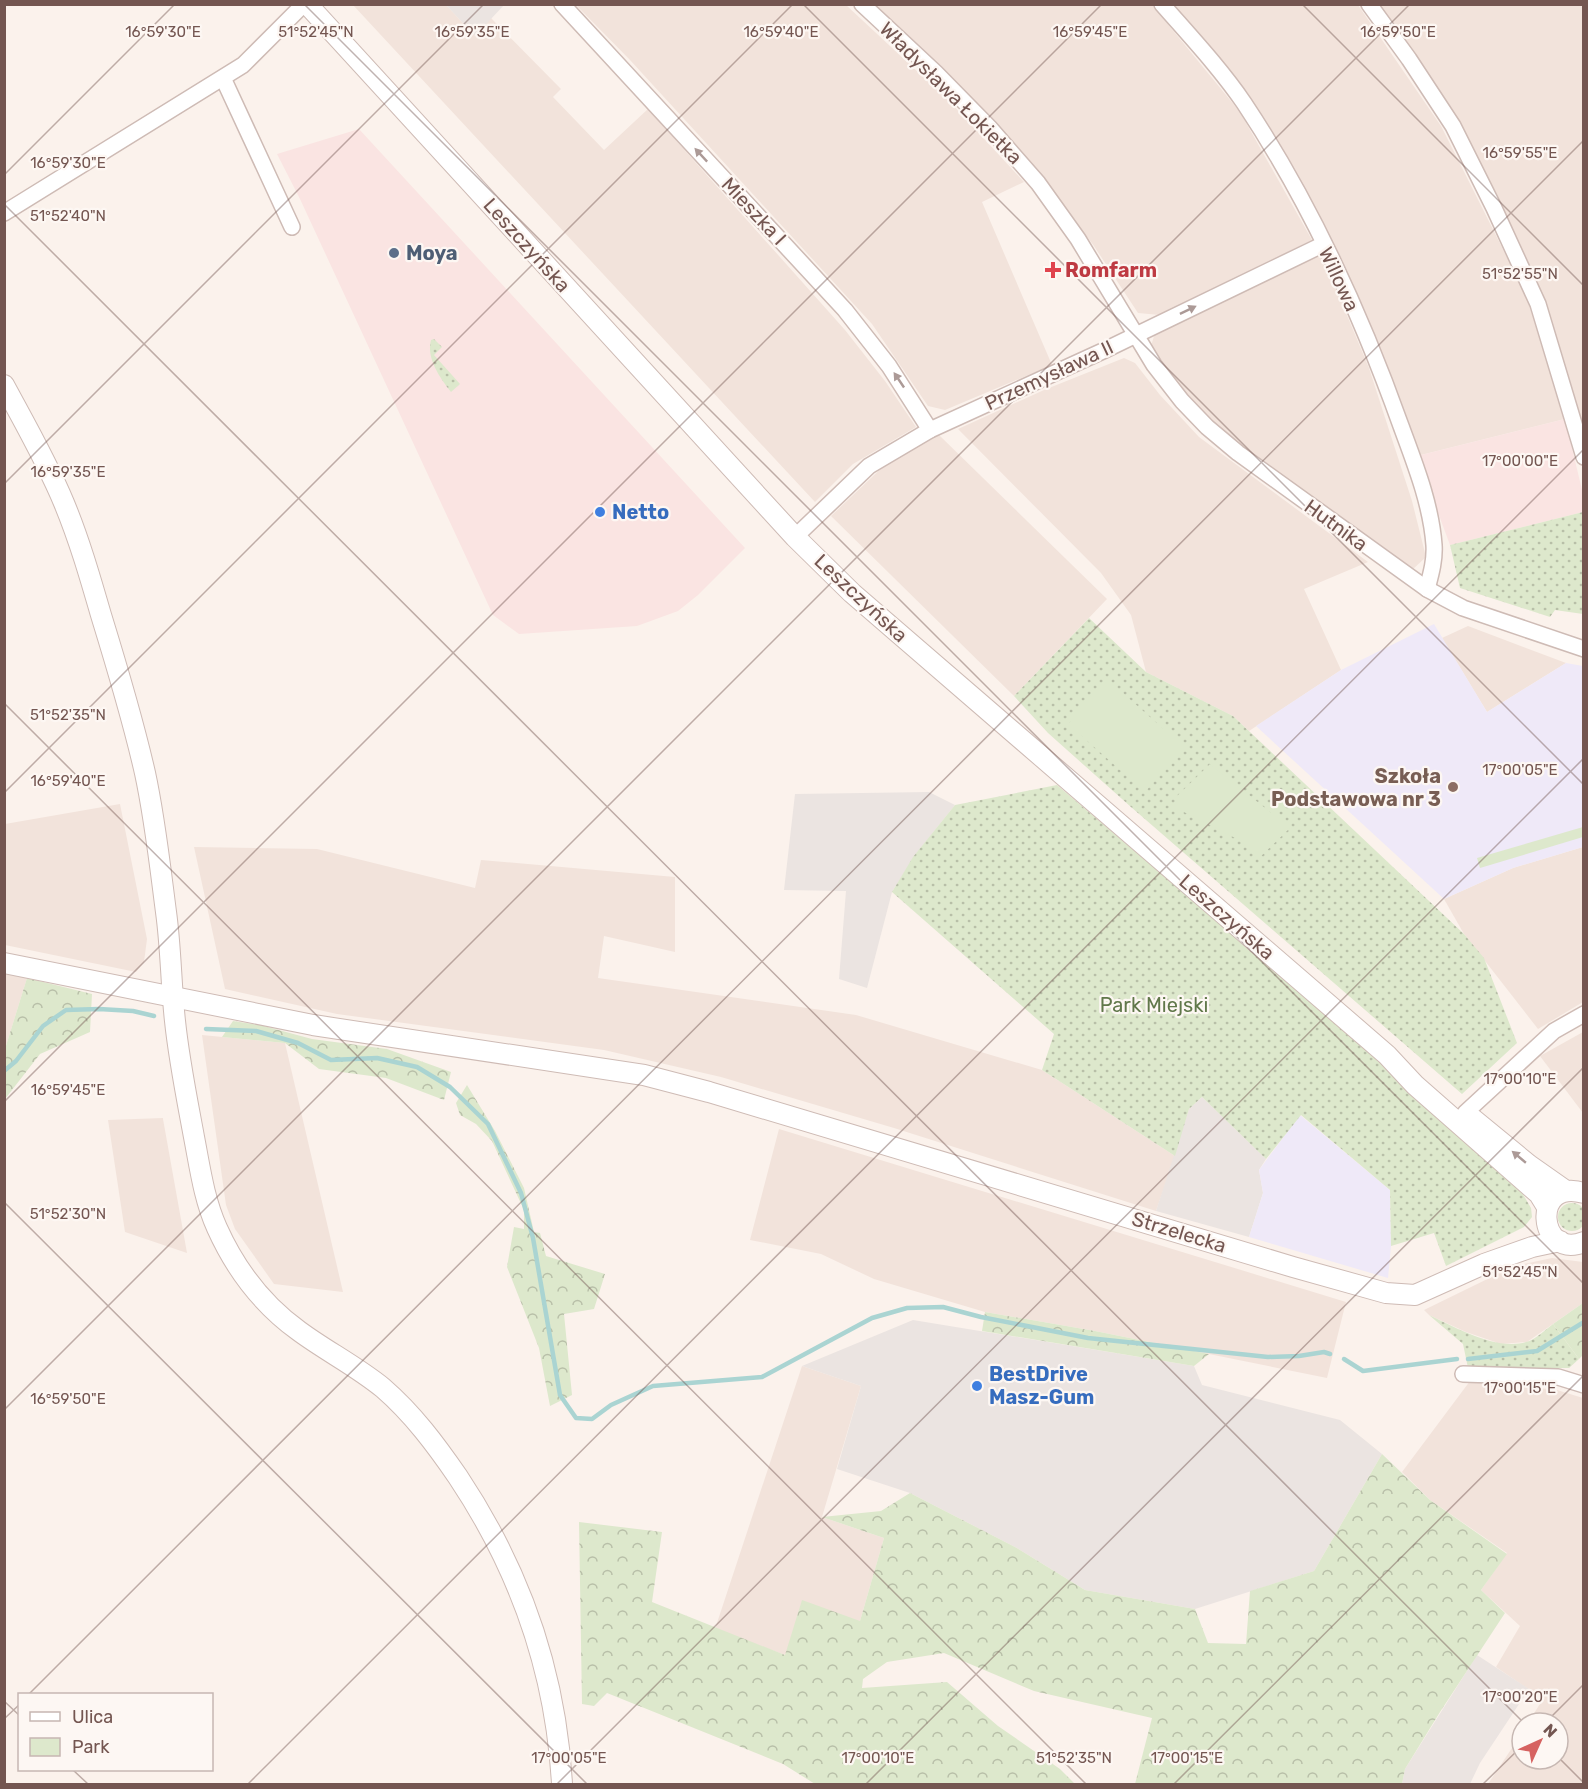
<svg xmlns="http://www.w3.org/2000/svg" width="1588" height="1789" viewBox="0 0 1588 1789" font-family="Rubik,sans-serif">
<defs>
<pattern id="green-dots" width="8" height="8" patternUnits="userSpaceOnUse" patternTransform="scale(1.5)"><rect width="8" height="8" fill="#dde8cc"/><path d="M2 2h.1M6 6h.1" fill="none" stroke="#b8bfa8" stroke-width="1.8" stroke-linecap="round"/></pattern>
<pattern id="forest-crowns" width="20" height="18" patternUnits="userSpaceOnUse" patternTransform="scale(1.5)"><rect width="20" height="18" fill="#dde8cc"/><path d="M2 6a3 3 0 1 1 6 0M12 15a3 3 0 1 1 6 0" fill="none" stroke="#b8bfa8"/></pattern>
</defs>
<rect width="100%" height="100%" fill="#fbf2ec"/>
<g fill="#f2e3db">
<path d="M353 5H446L475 36 491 18 561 89 553 97 604 150 648 109 845 330 885 381 916 427 853 464 815 502Z"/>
<path d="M576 5H846L950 102 1024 182 982 202 1052 365 945 410 928 406 872 324 630 60Z"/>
<path d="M871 5H1152L1240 112 1312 240 1160 315 1138 313 1094 246 1041 175Z"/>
<path d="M1173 5H1358L1441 126 1526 295 1565 419 1417 456 1410 426 1372 331 1310 204 1247 92Z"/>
<path d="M1379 5H1583V427L1544 304 1498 196 1446 102Z"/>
<path d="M1321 253 1369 368 1412 501 1426 557 1412 570 1271 471 1189 401 1151 346 1155 333Z"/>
<path d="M1124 358 1135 363 1160 395 1199 437 1368 562 1304 589 1341 670 1249 731 1233 716 1146 672 1131 615 1101 573 958 429 1044 390Z"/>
<path d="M939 435 1107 599 1014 696 831 516 890 460Z"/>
<path d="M1468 626 1566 663 1487 712 1442 638Z"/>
<path d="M120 804 147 939 144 962 136 972 5 945V824Z"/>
<path d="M194 847 317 849 475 888 481 860 675 877V952L604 936 598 978 856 1015 1042 1070 1175 1156 1156 1211 894 1128 721 1077 604 1050 337 1014 225 989Z"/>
<path d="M1583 847V1002L1538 1029 1464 934 1444 899 1513 868Z"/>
<path d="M5 974 27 978 5 1049 4 974Z"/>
<path d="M1583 1032V1113L1540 1056Z"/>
<path d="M202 1035 285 1043 343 1292 274 1284 235 1229 226 1205Z"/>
<path d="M163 1118V1119L187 1253 125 1232 108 1120Z"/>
<path d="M779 1129 1346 1302 1327 1378 1095 1331 985 1312 874 1279 821 1254 750 1240Z"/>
<path d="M1552 1258 1583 1262V1303L1527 1342 1501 1344 1466 1332 1429 1315 1424 1310 1514 1266Z"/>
<path d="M802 1366 861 1386 822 1517 884 1538 860 1621 785 1655 715 1629Z"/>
<path d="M1470 1381 1557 1390 1583 1398V1784H1488L1522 1733V1759H1558V1723H1528L1543 1699 1496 1667 1520 1626 1481 1590 1507 1553 1430 1500 1402 1472Z"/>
</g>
<g fill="#fae4e2">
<path d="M359 129 745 548 698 595 678 611 637 626 519 634 493 615 300 199 277 154Z"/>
<path d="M1565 419 1583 494V512L1450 545 1417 456Z"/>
</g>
<g fill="#ebe4e1">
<path d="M446 5H504L475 36Z"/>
<path d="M929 792 955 805 915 855 892 892 867 988 839 979 846 891 784 890 795 794Z"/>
<path d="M1202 1097 1266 1159 1259 1170 1263 1193 1249 1237 1156 1211 1189 1109Z"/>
<path d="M913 1320 1194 1366 1202 1385 1340 1420 1382 1454 1314 1571 1195 1609 1085 1590 1015 1547 910 1493 837 1469 861 1386 802 1366Z"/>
<path d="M1477 1655 1529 1689 1480 1763 1470 1784H1402L1405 1769Z"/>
</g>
<g fill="#efe9f8">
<path d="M1434 624 1487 712 1566 663 1583 666V847L1513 868 1444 899 1256 726 1341 670Z"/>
<path d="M1300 1115 1390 1190 1391 1246 1388 1278 1249 1237 1263 1193 1259 1170Z"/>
</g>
<g fill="url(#green-dots)">
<path d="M434 339 442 347 434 355 460 384 451 392C440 378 426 358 431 340Z"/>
<path d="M1583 512V614L1555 610 1550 617 1460 588 1450 545Z"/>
<path d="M1089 618 1146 672 1233 716 1464 934 1484 958 1517 1043 1462 1094 1131 807 1048 733 1014 696Z"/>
<path d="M1057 785 1382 1061 1521 1191 1531 1208 1532 1217 1524 1227 1446 1266 1434 1233 1391 1246 1390 1190 1301 1115 1266 1159 1202 1097 1189 1109 1175 1156 1042 1070 1054 1034 892 892 913 857 955 805Z"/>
<circle cx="1572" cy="1217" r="14"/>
<path d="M1429 1315C1455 1327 1496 1351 1526 1342 1535 1340 1545 1330 1553 1324L1579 1359 1569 1368H1468L1463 1344Z"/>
</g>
<g fill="url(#forest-crowns)">
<path d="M27 978 92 994 90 1032 40 1054 5 1099V1049Z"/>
<path d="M233 1021 260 1025 312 1039 387 1049 451 1072 444 1100 386 1078 319 1069 285 1043 222 1037Z"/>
<path d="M467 1085 495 1131 524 1188 534 1232 540 1233 546 1256 605 1274 594 1309 564 1314 572 1395 550 1406 539 1348 507 1267 514 1227 524 1229V1210L492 1141 476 1124 460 1115 456 1103Z"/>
<path d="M1583 1303V1355L1579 1359 1553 1324Z"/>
<path d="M985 1312 1095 1331 1209 1354 1194 1366 982 1331Z"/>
<path d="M1382 1454 1430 1500 1507 1554 1481 1590 1505 1613 1440 1712 1405 1769 1402 1784H1135L1152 1718 1034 1691 944 1653 887 1662 863 1679 862 1688 947 1682 998 1726 1060 1769 1075 1784H815L783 1764 607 1693 594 1706 582 1704 579 1522 662 1532 652 1602 785 1655 802 1600 860 1621 884 1538 822 1517 881 1511 910 1493 1015 1547 1085 1590 1195 1609 1208 1643 1246 1644 1250 1591 1314 1571Z"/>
</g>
<g fill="#dde8cc">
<path d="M1107 679 1184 747 1145 792 1068 724Z"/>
<path d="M1210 764 1290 828 1258 859 1241 841 1176 808V797Z"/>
<path d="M1583 827V837L1480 868 1477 858Z"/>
</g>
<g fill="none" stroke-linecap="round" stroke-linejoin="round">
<g stroke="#aad4d2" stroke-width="4.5">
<path d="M206 1029 256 1031 298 1043 331 1060 377 1058 417 1067 450 1087 488 1124 521 1193 533 1238 560 1395 576 1418 592 1419 611 1405 653 1386 762 1377 872 1318 907 1308 943 1307 981 1317 1088 1338 1268 1357 1299 1356 1324 1352 1330 1354"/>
<path d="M4 1071 16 1061 43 1026 66 1010 99 1009 133 1011 154 1016"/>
<path d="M1344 1359 1363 1371 1457 1359"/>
<path d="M1468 1359 1537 1351 1584 1322"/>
</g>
<defs>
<g id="minor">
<path d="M562 4 845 310 889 366 930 430"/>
<path d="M862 4 936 73 989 127 1038 183 1078 239 1154 365 1182 401 1207 427 1238 453 1427 589 1463 608 1584 649"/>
<path d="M1162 4C1190 36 1220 68 1244 103 1310 202 1361 314 1401 426 1415 464 1431 504 1434 545 1435 560 1431 574 1427 589"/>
<path d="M1369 4 1409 59 1453 126 1494 208 1538 304 1584 457"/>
<path d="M223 78 292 227"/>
<path d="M4 213 243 65 304 4"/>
<path d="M795 537 869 466 930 430 1105 350 1324 244"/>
<path d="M1465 1113 1554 1031 1584 1014"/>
<path d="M1463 1374 1558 1377 1584 1385"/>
</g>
<g id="tertiary">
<path d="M307 4 795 537 852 593 1387 1055 1415 1085 1539 1194 1547 1207"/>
<path d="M4 385C25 424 47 462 64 503 79 539 90 577 101 615 117 667 133 720 145 773 155 819 160 866 166 912 171 948 171 985 175 1021 179 1060 187 1099 194 1137 200 1168 204 1199 217 1228 235 1268 263 1305 299 1331 326 1351 356 1366 383 1388 413 1414 436 1445 458 1477 520 1570 556 1673 562 1784"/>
<path d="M4 963 313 1025 644 1075 709 1092 1293 1267 1386 1293 1415 1295 1484 1264 1532 1247 1560 1241"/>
<path d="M1473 1119 1529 1165 1566 1191"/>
<path d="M1584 1193C1530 1177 1538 1261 1584 1242"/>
</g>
</defs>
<use href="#minor" stroke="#cebbb5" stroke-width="18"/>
<use href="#tertiary" stroke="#cebbb5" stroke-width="22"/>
<use href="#minor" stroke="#fff" stroke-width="15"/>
<use href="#tertiary" stroke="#fff" stroke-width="20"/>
</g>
<defs><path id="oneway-solid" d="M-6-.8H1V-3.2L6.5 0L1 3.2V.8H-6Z" transform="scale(1.5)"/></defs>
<g fill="#ac9a97">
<use href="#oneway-solid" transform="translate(701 155) rotate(-133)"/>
<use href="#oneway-solid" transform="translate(1188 310) rotate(-26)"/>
<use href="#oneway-solid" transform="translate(899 380) rotate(-124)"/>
<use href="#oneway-solid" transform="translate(1519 1157) rotate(-140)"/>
</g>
<path fill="none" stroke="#745651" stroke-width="1.5" stroke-opacity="0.45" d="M304 4 1584 1284M803 4 1584 785M1302 4 1584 286M4 175 175 4M4 204 1524 1723M4 484 484 4M4 703 1086 1784M4 793 793 4M4 1102 1102 4M4 1202 587 1784M4 1410 1410 4M29 1694 1584 140M4 1701 20 1716M4 1719 20 1704M1545 1723 1584 1684M1558 1757 1584 1783M73 1770 88 1784M248 1784 1584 449M557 1784 1584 758M866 1784 1584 1067M1174 1784 1584 1375M1483 1784 1522 1746"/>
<circle fill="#5c6f8a" stroke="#fdf7f3" stroke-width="2" cx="394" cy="253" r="6"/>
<path fill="#e0444e" stroke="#fdf7f3" stroke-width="2" d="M1050 261h6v6h6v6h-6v6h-6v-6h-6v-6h6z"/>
<g fill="#3f7fe0" stroke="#fdf7f3" stroke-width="2">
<circle cx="600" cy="512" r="6"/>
<circle cx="977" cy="1386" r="6"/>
</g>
<circle fill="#8d6e63" stroke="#fdf7f3" stroke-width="2" cx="1453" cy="787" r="6"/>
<g text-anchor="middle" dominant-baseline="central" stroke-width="4.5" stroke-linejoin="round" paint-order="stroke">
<g font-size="20" fill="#745651" stroke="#fdf7f3">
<text transform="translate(951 93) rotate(45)">Władysława Łokietka</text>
<text transform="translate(754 211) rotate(47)">Mieszka I</text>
<text transform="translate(527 245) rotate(48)">Leszczyńska</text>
<text transform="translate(1339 279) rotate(65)">Willowa</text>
<text transform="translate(1049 375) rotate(-25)">Przemysława II</text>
<text transform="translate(1336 525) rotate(36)">Hutnika</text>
<text transform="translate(861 598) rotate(43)">Leszczyńska</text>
<text transform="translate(1227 917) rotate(41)">Leszczyńska</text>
<text transform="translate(1179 1232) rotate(17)">Strzelecka</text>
</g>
<g font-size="20" font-weight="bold" fill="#4e5e75" stroke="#fdf7f3" text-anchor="start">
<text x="406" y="253">Moya</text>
</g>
<g font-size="20" font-weight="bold" fill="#be3a42" stroke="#fdf7f3" text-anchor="start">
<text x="1065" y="270">Romfarm</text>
</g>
<g font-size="20" font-weight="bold" fill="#366cbe" stroke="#fdf7f3" text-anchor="start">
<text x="612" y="512">Netto</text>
<text x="989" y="1374">BestDrive<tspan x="989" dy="23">Masz-Gum</tspan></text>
</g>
<g font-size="20" font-weight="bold" fill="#785e54" stroke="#fdf7f3" text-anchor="end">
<text x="1441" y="776">Szkoła<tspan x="1441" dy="23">Podstawowa nr 3</tspan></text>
</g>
<g font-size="20" fill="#61784a" stroke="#fdf7f3">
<text x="1154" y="1005">Park Miejski</text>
</g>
</g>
<g font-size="15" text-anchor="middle" fill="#745651" stroke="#fdf7f3" stroke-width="4.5" stroke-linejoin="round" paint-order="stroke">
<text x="163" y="37">16°59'30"E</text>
<text x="316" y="37">51°52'45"N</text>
<text x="472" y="37">16°59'35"E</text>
<text x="781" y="37">16°59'40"E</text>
<text x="1090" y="37">16°59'45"E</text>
<text x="1398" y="37">16°59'50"E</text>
<text x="1520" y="158">16°59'55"E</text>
<text x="68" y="168">16°59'30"E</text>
<text x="68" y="221">51°52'40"N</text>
<text x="1520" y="279">51°52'55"N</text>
<text x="1520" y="466">17°00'00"E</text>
<text x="68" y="477">16°59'35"E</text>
<text x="68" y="720">51°52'35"N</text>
<text x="1520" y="775">17°00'05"E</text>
<text x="68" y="786">16°59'40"E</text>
<text x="1520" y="1084">17°00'10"E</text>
<text x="68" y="1095">16°59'45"E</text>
<text x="68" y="1219">51°52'30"N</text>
<text x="1520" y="1277">51°52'45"N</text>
<text x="1520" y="1393">17°00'15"E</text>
<text x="68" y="1404">16°59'50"E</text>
<text x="1520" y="1702">17°00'20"E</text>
<text x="569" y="1763">17°00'05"E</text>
<text x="878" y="1763">17°00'10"E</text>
<text x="1074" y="1763">51°52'35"N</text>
<text x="1187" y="1763">17°00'15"E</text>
</g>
<rect width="1588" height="1789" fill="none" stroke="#745651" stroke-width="12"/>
<rect x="18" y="1693" width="195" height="78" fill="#fdf7f3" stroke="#c6b7b2" stroke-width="1.5"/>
<rect x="30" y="1712" width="30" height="9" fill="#ffffff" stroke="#c6b7b2" stroke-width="1.5"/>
<text x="72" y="1723" font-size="18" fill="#745651">Ulica</text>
<rect x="30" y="1738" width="30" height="18" fill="#dde8cc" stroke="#c6b7b2" stroke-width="1.5"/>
<text x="72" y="1753" font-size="18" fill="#745651">Park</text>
<g transform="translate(1540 1741) rotate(45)"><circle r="28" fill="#fdf7f3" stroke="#c6b7b2" stroke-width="1.5"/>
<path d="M0-4.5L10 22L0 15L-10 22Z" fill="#d66260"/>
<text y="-9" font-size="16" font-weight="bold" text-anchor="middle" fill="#745651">N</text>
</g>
</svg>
